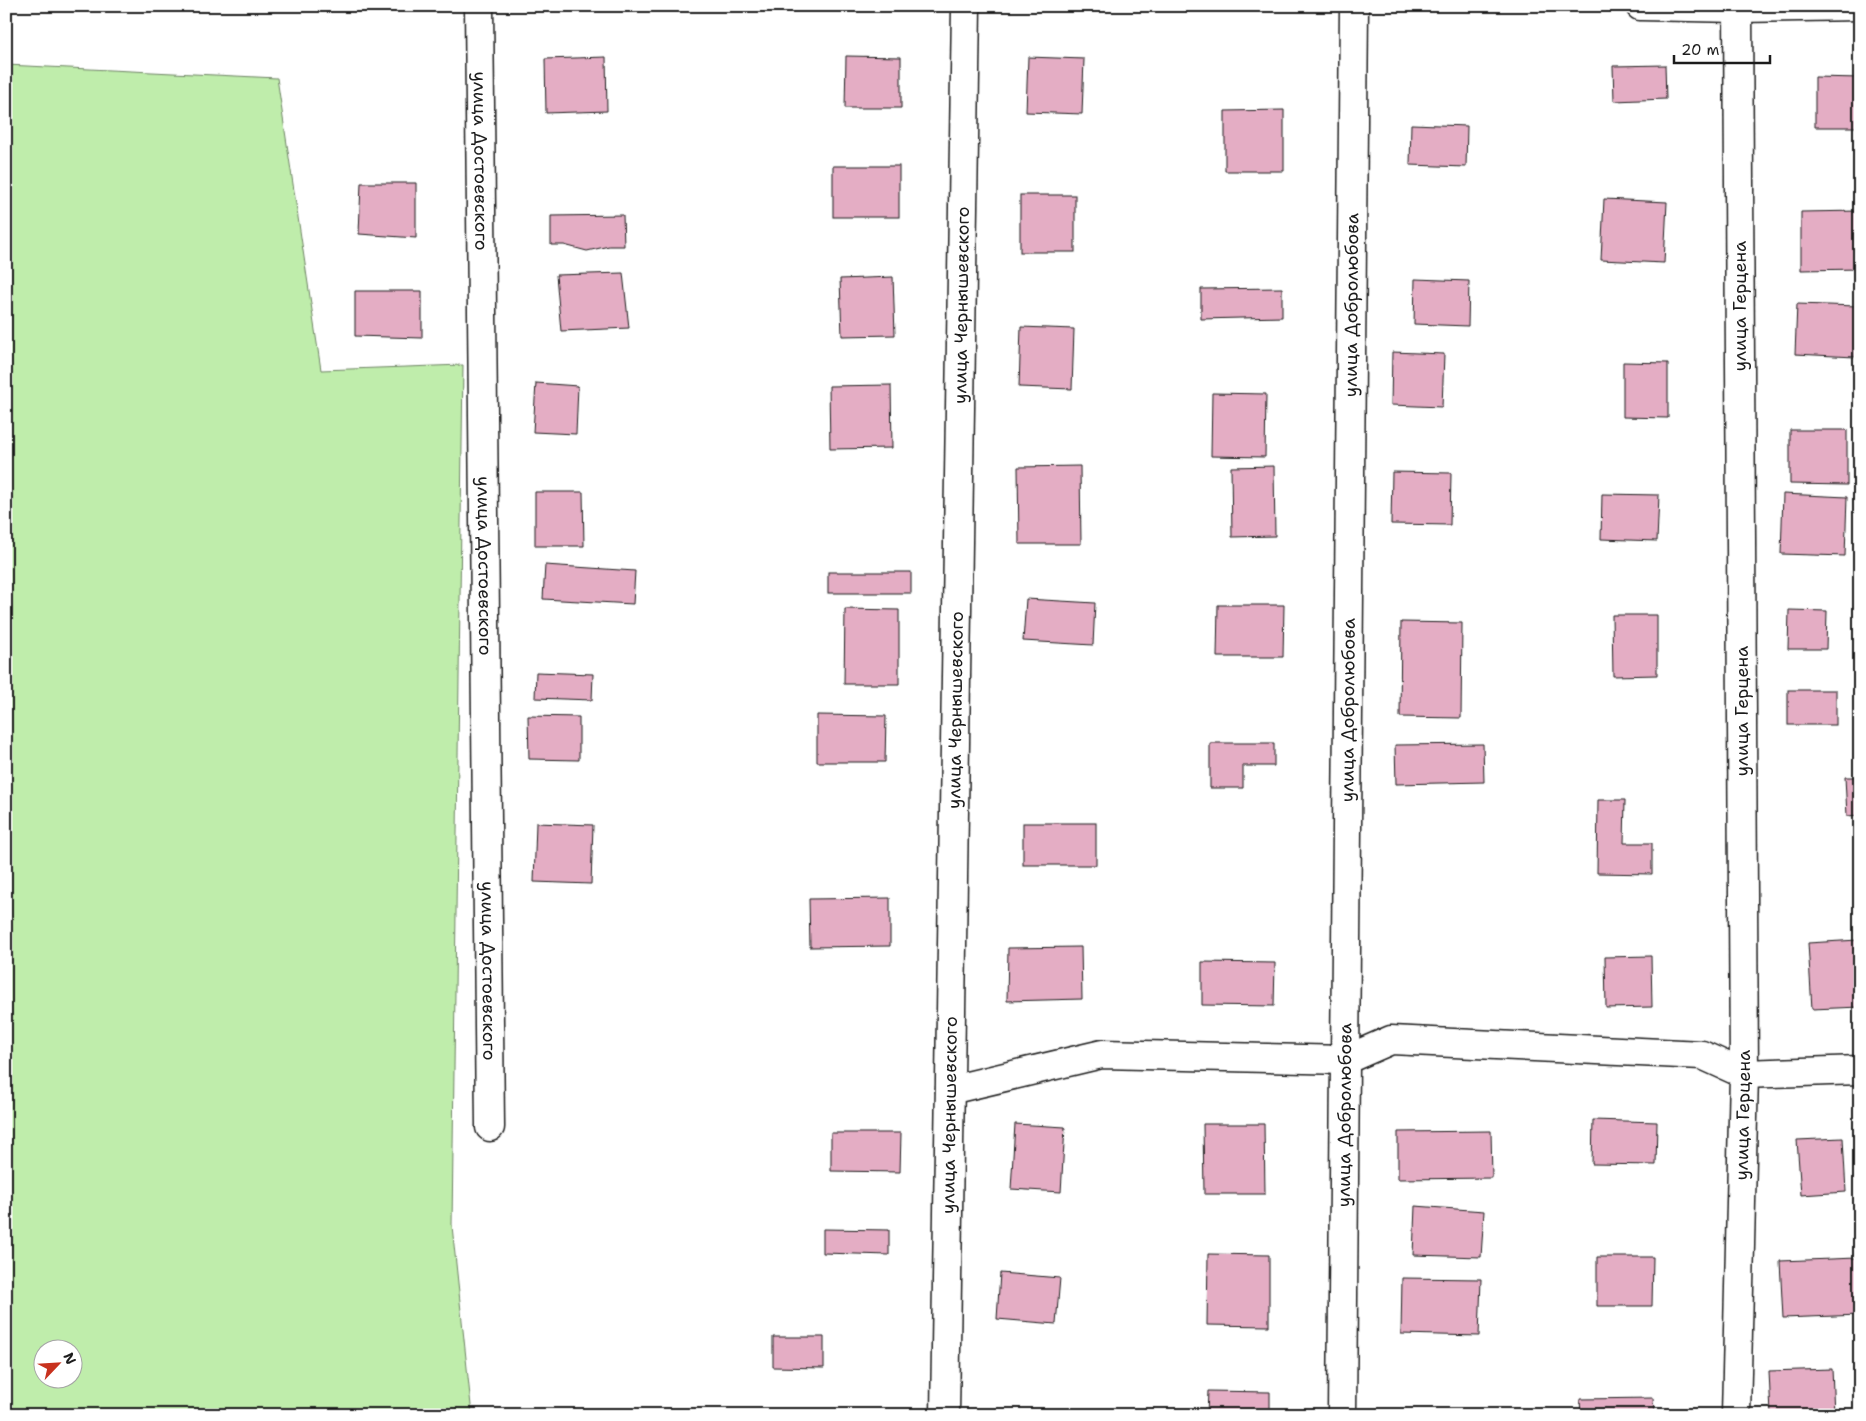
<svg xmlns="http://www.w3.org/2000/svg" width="1866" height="1421" viewBox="0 0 1866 1421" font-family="'Shantell Sans',sans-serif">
<rect width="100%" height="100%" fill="#fff"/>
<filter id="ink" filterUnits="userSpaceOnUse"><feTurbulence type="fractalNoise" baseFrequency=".02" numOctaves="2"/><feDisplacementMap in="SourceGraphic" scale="10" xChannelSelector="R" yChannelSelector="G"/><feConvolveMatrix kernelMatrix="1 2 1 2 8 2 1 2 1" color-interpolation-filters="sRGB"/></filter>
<g filter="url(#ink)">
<path fill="#bfedab" stroke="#6e8464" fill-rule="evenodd" d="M6 65 277 78 321 370 463 365 452 1226 472 1415H6ZM42 1348H72V1378H42Z"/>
<g fill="#e4adc4" stroke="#1c1c1c">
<path d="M846 56 901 57V108H845Z"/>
<path d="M606 57 607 111 546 113 545 59Z"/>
<path d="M1028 57 1084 59 1082 114 1026 112Z"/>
<path d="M1665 65 1666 99 1614 101 1613 66Z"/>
<path d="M1815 77 1860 78V127H1815Z"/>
<path d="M1284 110V171H1225V111Z"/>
<path d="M1411 124 1467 126 1466 167 1410 165Z"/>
<rect x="833" y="166" width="66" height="51"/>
<path d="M361 183H416V238L359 234Z"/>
<rect x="1020" y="195" width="55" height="57"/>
<path d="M1604 199 1667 202 1664 263 1601 260Z"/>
<path d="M1860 211V269L1801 270V212Z"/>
<path d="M623 215 624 246H609L587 251 564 245H551V216Z"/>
<path d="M623 273 629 328 561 331 556 275Z"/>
<path d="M893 277 895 335 842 336 840 279Z"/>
<path d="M1415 279 1469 281 1468 326 1414 324Z"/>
<path d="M1282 288V317L1201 319V289Z"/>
<path d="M355 291H422V338L355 336Z"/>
<path d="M1797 304 1857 306 1855 357 1795 354Z"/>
<path d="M1021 327 1074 329 1072 389 1019 387Z"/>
<path d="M1392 352 1444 354 1442 407 1391 405Z"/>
<path d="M1623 362 1668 363V418L1623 417Z"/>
<path d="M536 383 578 386 576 434 533 432Z"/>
<path d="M891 385 892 448 830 449 829 386Z"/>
<path d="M1212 393 1266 394 1265 457 1211 456Z"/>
<path d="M1790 430H1847V485L1790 484Z"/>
<path d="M1080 466 1081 544H1019L1018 467Z"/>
<path d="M1274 466 1275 536 1232 537 1231 467Z"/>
<path d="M1392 472 1451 473 1450 525 1391 524Z"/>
<path d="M535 492H583L584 546H535Z"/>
<path d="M1602 494 1659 495 1657 541 1601 539Z"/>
<path d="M1783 494 1847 497 1845 556 1781 554Z"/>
<path d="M545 565 635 571 633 604 543 599Z"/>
<rect x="828" y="572" width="83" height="21"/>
<path d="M1026 599 1095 603 1093 645 1023 641Z"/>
<path d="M1218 605H1284L1283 657H1217Z"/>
<path d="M845 609 899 610V684H844Z"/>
<path d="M1789 610 1827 611 1826 649H1788Z"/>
<path d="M1612 615H1657V675L1613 676Z"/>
<path d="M1401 622 1462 623 1461 718 1400 717Z"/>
<path d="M536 672 593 674 592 700 535 698Z"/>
<rect x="1788" y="690" width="48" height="35"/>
<path d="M817 715 886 716 885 762H817Z"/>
<path d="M528 716 579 717V760L529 759Z"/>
<path d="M1210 743H1274V766H1243V788H1210Z"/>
<path d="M1483 744 1484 782 1396 784 1395 745Z"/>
<path d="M1845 777H1860V815L1847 816Z"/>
<path d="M1598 800H1625L1624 843H1652V874L1597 873Z"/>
<path d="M536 823 593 825 591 884 534 882Z"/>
<rect x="1023" y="823" width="73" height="42"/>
<path d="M890 898V946L810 947 809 899Z"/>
<path d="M1858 940 1860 1007 1812 1009 1808 943Z"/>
<path d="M1081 947 1082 999 1007 1001 1008 948Z"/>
<path d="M1651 956 1652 1007 1606 1008 1605 957Z"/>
<path d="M1202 962 1275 963 1274 1006 1202 1005Z"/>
<path d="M1593 1120 1657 1122 1656 1165 1592 1164Z"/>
<path d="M1015 1124 1065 1127 1061 1192 1011 1189Z"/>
<path d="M1203 1124H1264L1265 1194H1204Z"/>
<path d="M1491 1131 1492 1178 1398 1179V1132Z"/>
<path d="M831 1133H901L900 1172 831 1171Z"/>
<path d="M1843 1138 1846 1192 1801 1195 1797 1140Z"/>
<path d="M1415 1206 1484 1211 1481 1257 1413 1255Z"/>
<path d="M823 1229 889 1230V1255L823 1253Z"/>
<path d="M1208 1254 1269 1255V1326L1207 1325Z"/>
<path d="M1597 1257H1653L1652 1306H1597Z"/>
<path d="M1857 1258 1860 1315 1783 1318 1780 1261Z"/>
<path d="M1000 1273 1060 1278 1056 1324 997 1319Z"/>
<path d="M1402 1278 1481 1279 1479 1336 1401 1334Z"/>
<path d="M773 1337H824V1368L773 1367Z"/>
<path d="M1832 1369 1834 1414 1771 1415 1769 1371Z"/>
<path d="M1208 1391 1270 1392V1415H1207Z"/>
<path d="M1653 1398 1654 1415H1581L1580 1399Z"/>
</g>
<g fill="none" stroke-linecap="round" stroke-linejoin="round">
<defs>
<g id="minor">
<path id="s1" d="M479 6 490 1127"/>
<path d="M1640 6 1738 8 1860 6"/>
<path d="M950 1090 1102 1054 1345 1060 1391 1040 1702 1055 1744 1074 1860 1070"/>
<path id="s2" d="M945 1415 966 6"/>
<path id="s3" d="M1342 1415 1354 6"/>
<path id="s4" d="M1736 1415 1744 1074 1738 6"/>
</g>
</defs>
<use href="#minor" stroke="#1c1c1c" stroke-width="31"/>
<use href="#minor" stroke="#fff" stroke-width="28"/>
</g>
</g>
<g text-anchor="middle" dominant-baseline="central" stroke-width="4" stroke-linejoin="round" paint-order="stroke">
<g font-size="18" fill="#1c1c1c" stroke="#fff">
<text stroke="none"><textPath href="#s1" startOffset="155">улица Достоевского</textPath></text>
<text stroke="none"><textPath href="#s2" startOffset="1110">улица Чернышевского</textPath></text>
<text stroke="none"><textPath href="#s3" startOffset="1110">улица Добролюбова</textPath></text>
<text transform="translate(1740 306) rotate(-90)">улица Герцена</text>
<text stroke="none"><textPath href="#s1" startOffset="560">улица Достоевского</textPath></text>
<text stroke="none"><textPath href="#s2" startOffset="705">улица Чернышевского</textPath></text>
<text stroke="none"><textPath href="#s3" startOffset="705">улица Добролюбова</textPath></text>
<text transform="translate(1742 711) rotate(-90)">улица Герцена</text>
<text stroke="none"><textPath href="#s1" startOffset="965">улица Достоевского</textPath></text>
<text stroke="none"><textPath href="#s2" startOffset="300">улица Чернышевского</textPath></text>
<text stroke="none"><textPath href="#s3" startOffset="300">улица Добролюбова</textPath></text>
<text stroke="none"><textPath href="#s4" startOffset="300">улица Герцена</textPath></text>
</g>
</g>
<rect width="1866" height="1421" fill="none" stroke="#fff" stroke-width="25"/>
<rect x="12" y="12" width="1841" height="1396" fill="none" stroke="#1c1c1c" stroke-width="2" filter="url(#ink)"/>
<g transform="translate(58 1364) rotate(65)"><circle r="24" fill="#ffffff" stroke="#a4a4a4"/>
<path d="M0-4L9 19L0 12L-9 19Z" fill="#c8321e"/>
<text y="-8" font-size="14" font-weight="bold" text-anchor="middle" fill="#1c1c1c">N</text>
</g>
<path d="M1674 55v8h96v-8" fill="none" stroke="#1c1c1c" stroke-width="2.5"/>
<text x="1681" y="55" font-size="15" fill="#1c1c1c" stroke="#ffffff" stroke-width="4" paint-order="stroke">20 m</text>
</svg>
